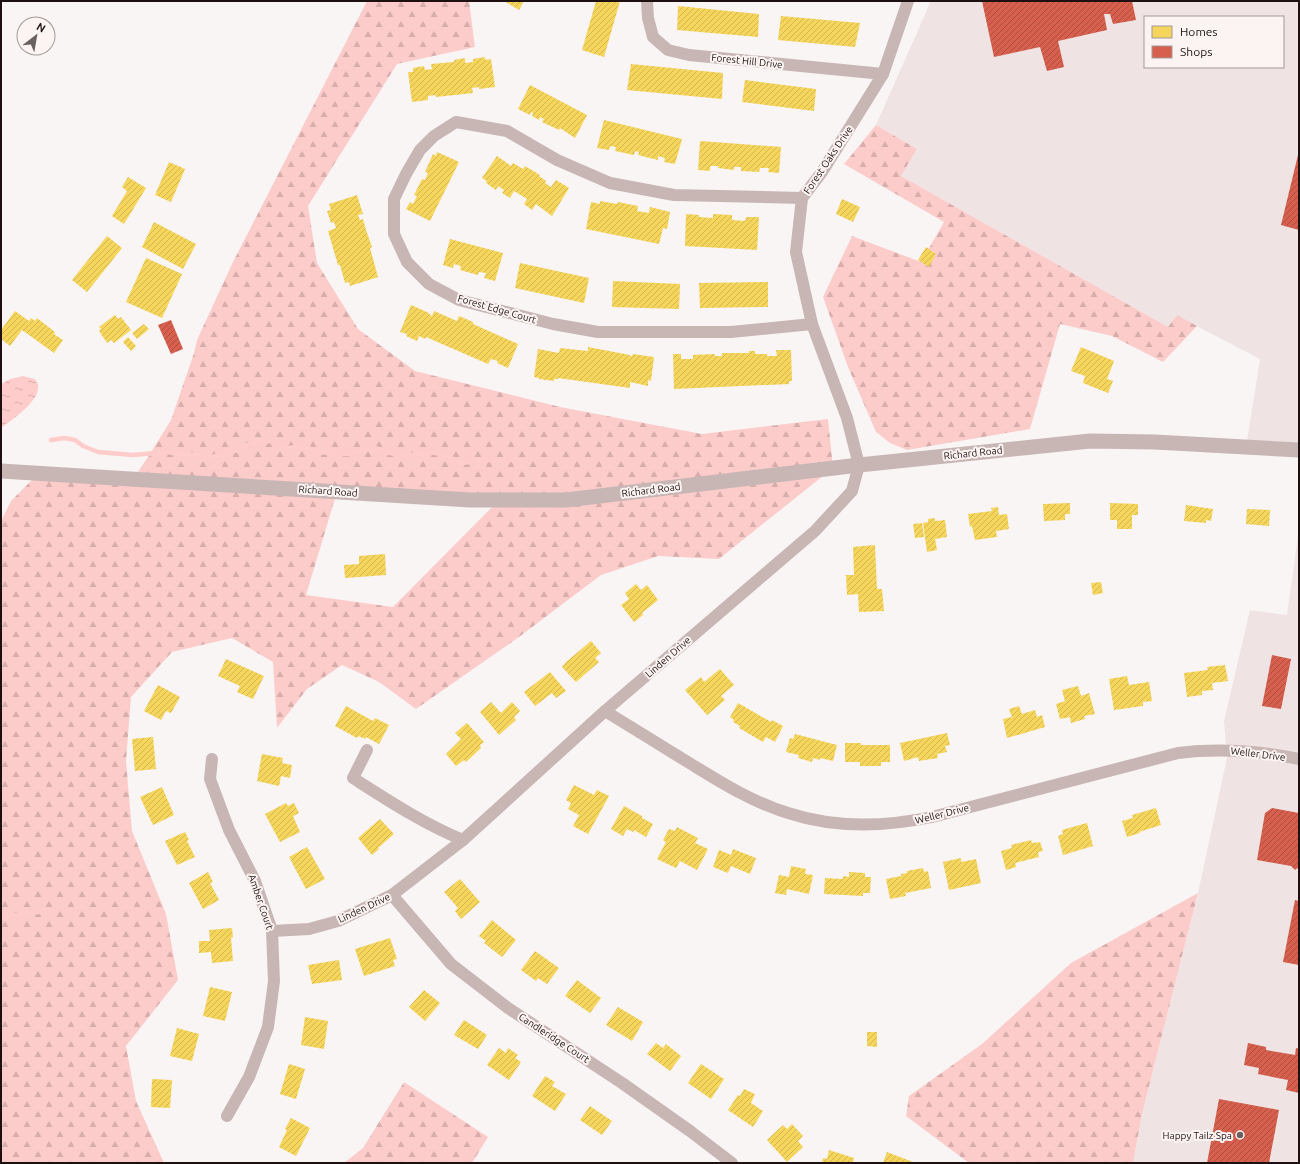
<svg xmlns="http://www.w3.org/2000/svg" width="1300" height="1164" viewBox="0 0 1300 1164" font-family="Ubuntu,sans-serif">
<defs>
<pattern id="forest-firs" width="22" height="20" patternUnits="userSpaceOnUse"><rect width="22" height="20" fill="#fccccb"/><path d="M5 1l3.5 6h-7zM16 11l3.5 6h-7z" fill="#d8aead"/></pattern>
<pattern id="water-ripples" width="26" height="14" patternUnits="userSpaceOnUse"><rect width="26" height="14" fill="#fecccb"/><path d="M2 4q2-2 4 0t4 0M15 11q2-2 4 0t4 0" fill="none" stroke="#d9aead"/></pattern>
<pattern id="homes-hatch" width="6" height="6" patternUnits="userSpaceOnUse"><rect width="6" height="6" fill="#f6d55c"/><path d="M-1 1l2-2M0 6l6-6M5 7l2-2" fill="none" stroke="#d2b64f"/></pattern>
<pattern id="shops-hatch" width="6" height="6" patternUnits="userSpaceOnUse"><rect width="6" height="6" fill="#d6604d"/><path d="M-1 1l2-2M0 6l6-6M5 7l2-2" fill="none" stroke="#ad4e3f"/></pattern>
</defs>
<rect width="100%" height="100%" fill="#faf5f5"/>
<g fill="#f0e3e3" fill-rule="evenodd">
<path d="M930 1H1299V450L1246 447 1260 359 1177 316 1168 327 901 176 917 149 876 125 927 10ZM1145 17H1283V67H1145Z"/>
<path d="M1299 529V1163H1133L1142 1114 1198 893 1227 758 1224 721 1250 610 1287 615Z"/>
</g>
<g fill="url(#forest-firs)" fill-rule="evenodd">
<path d="M367 1H469L475 47 397 64 308 206 317 263 358 329 415 371 560 407 702 434 828 419 833 468 719 559 658 556 601 575 519 637 416 709 379 682 342 665 307 689 277 728 273 662 232 638 172 652 131 697 126 761 132 831 166 914 178 980 126 1046 136 1101 164 1163H1V521L11 501 39 473 133 479 148 457 171 420 194 353 197 340 232 264ZM337 492 499 500 393 607 306 595Z"/>
<path d="M876 125 917 149 901 176 1168 327 1177 315 1197 326 1163 362 1112 336 1060 324 1030 429 907 450 890 443 876 432 848 367 823 297 852 236 921 262 944 222 844 164Z"/>
<path d="M1198 893 1142 1114 1133 1163H969L906 1116 909 1096 982 1044 1071 963Z"/>
<path d="M404 1082 488 1137 472 1163H344L363 1148Z"/>
</g>
<path fill="url(#water-ripples)" d="M23 376 35 379C37 382 39 385 38 388 38 402 12 420 1 428V384L10 379Z"/>
<g fill="url(#homes-hatch)">
<path d="M504 1H524L519 10Z"/>
<path d="M596 1H620L604 57 582 50Z"/>
<path d="M678 6 759 14 758 37 677 30Z"/>
<path d="M781 16 860 23 855 47 778 40Z"/>
<path d="M485 57V60L491 59 495 87 479 89V87L472 88 473 93 436 97 435 95 428 96V100L412 102 408 72H413V68L424 66 425 70 432 69 431 64 454 62V60L465 58V63L473 62V59Z"/>
<path d="M631 64 723 73 722 99 627 90Z"/>
<path d="M745 80 816 89 814 111 742 102Z"/>
<path d="M530 85 587 115 575 138 560 128 559 130 542 122 544 119 540 117 539 120 532 116 533 113 531 112 530 115 518 109Z"/>
<path d="M604 120 682 139 675 164 664 162 665 158 658 156V160L638 155 639 152 635 151 634 155 615 151 616 147 610 146 609 150 597 148Z"/>
<path d="M700 141 781 147 779 173 768 172 769 168H760L759 172 741 171V167H734V170L718 168V166H710V171L698 170Z"/>
<path d="M437 152 459 162 430 221 406 209 410 202 413 204 417 196 414 195 422 179 425 180 428 173 425 172 433 154 436 156Z"/>
<path d="M497 156 511 166 513 163 523 169 525 166 540 175 539 176 546 181 545 183 551 187 556 180 569 188 552 216 536 204 532 210 524 204 527 199 514 191 510 198 502 193 504 190 498 186 496 190 486 183 487 181 482 178Z"/>
<path d="M169 162 185 169 171 202 155 195Z"/>
<path d="M128 177 146 188 124 224 112 216 127 191 122 187Z"/>
<path d="M357 195 363 214 358 215 360 220 363 219 366 230 372 247 370 248 378 277 350 286 349 282 345 283 340 265H338L328 231 336 228 334 222 331 223 327 211 331 210 329 204Z"/>
<path d="M842 199 860 207 853 222 836 214Z"/>
<path d="M600 201 617 204 618 202 638 206 637 211 649 213 650 207 670 212 667 229 663 228 659 244 586 229 591 202 600 204Z"/>
<path d="M686 214 699 215V217L713 218V214L732 215V220L745 221 746 217H759L757 250 685 246Z"/>
<path d="M154 222 196 244 183 269 142 247Z"/>
<path d="M107 236 122 248 87 292 72 280Z"/>
<path d="M450 239 503 253 495 281 484 278 486 273 479 272 478 275 460 270 461 266 454 264 453 268 443 265Z"/>
<path d="M926 247 936 254 929 267 918 260Z"/>
<path d="M146 258 182 274 162 318 126 302Z"/>
<path d="M520 263 589 278 584 303 515 288Z"/>
<path d="M613 281 680 284 679 309 612 307Z"/>
<path d="M768 282V307L700 308 699 283Z"/>
<path d="M411 305 429 313V314L432 316 434 311 457 321 459 316 473 322V324L518 344 508 368 497 363 498 361 491 359 488 364 426 337 425 339 419 336 417 341 406 336 407 334 400 332Z"/>
<path d="M15 311 29 321 31 318 35 321 37 318 55 332 54 334 63 340 54 353 22 330 10 346 1 339V330Z"/>
<path d="M115 315 118 319 121 317 131 330 114 343 111 340 107 343 99 331 101 329 99 327Z"/>
<path d="M144 324 149 329 137 339 132 333Z"/>
<path d="M128 337 136 346 131 351 123 342Z"/>
<path d="M588 347 630 355V356H632L633 354 654 357 651 381 648 380V386L630 382V388L558 378V379H554V381L539 379V378L534 377 538 349 559 353 560 348 588 351Z"/>
<path d="M1081 347 1114 361 1107 379 1113 381 1108 393 1083 383 1085 376 1071 371Z"/>
<path d="M776 350H791L792 381H789V384L674 389 673 354H681V359H693V355L715 354V356H722V353H749V351H755V354H767V356H777Z"/>
<path d="M1070 503V514H1065V520L1044 521 1043 504Z"/>
<path d="M1110 503 1138 504V515H1132V529H1117V520H1110Z"/>
<path d="M1186 505 1213 509 1211 521 1206 520V523L1184 521Z"/>
<path d="M998 507 999 515 1007 514 1009 529 996 531 997 537 975 540 972 526 970 527 968 514 992 511 991 508Z"/>
<path d="M1247 509 1270 510 1269 526 1246 524Z"/>
<path d="M935 518V521L945 520 947 537 935 539 937 550 927 552 923 523 928 522V519Z"/>
<path d="M922 523 924 537 915 538 913 524Z"/>
<path d="M875 545 877 589H882L884 611 859 612 858 594 847 595 846 575H854L853 547Z"/>
<path d="M385 554 386 575 345 578 344 565 359 564V556Z"/>
<path d="M1101 582 1103 593 1093 595 1091 583Z"/>
<path d="M636 584 641 590 647 585 658 600 642 613 643 615 634 622 621 605 629 599 625 593Z"/>
<path d="M591 641 601 653 595 658 599 662 576 682 562 667 566 662Z"/>
<path d="M226 659 264 676 253 699 237 692 240 686 218 676Z"/>
<path d="M1225 665 1228 681 1212 683 1213 690 1202 691V695L1187 697 1184 673 1208 670 1207 667Z"/>
<path d="M720 669 734 685 721 696 725 700 707 715 685 690 701 677 704 682Z"/>
<path d="M550 672 566 691 556 698 552 693 535 706 524 692Z"/>
<path d="M1127 676 1129 685 1149 682 1152 701 1143 702V706L1114 710 1109 679Z"/>
<path d="M158 685 180 697 171 713 166 711 161 720 144 711Z"/>
<path d="M1078 686 1081 696 1089 693 1095 714 1084 716 1085 719 1071 723 1070 717 1060 719 1056 704 1065 701 1062 690Z"/>
<path d="M491 702 501 713 512 702 520 711 514 717 516 720 499 735 480 712Z"/>
<path d="M738 703 771 722 772 720 783 726 775 742 766 737 763 742 739 728 740 726 733 722 734 720 730 717Z"/>
<path d="M346 706 373 721 375 718 389 725 379 744 366 737 365 739 359 736 357 738 335 726Z"/>
<path d="M1019 706 1022 714 1035 710 1037 717 1042 715 1045 727 1007 738 1003 719 1012 717 1009 709Z"/>
<path d="M467 723 484 742 480 745 481 748 466 762 464 760 456 766 446 754 461 739 455 733Z"/>
<path d="M947 733 950 745 945 746 947 752 937 754 938 758 919 761 918 757 904 761 900 743Z"/>
<path d="M795 734 837 745 833 761 820 758V760L813 758 812 762 798 758 799 755 786 752 790 738 793 739Z"/>
<path d="M153 737 156 769 135 771 132 739Z"/>
<path d="M845 743H861V745H890V762H881V766H860V762H845Z"/>
<path d="M262 754 283 758 282 763 292 765 290 778 281 776 279 786 257 781Z"/>
<path d="M574 785 594 795 597 790 609 796 588 834 573 826 579 815 568 809 571 803 566 800Z"/>
<path d="M162 787 174 815 153 825 140 797Z"/>
<path d="M286 803 288 806 294 803 299 813 293 816 300 832 280 842 265 814Z"/>
<path d="M624 806 642 816V818L653 824 646 837 634 830 633 832 627 829 623 836 611 829Z"/>
<path d="M1156 808 1161 825 1139 832 1140 833 1127 837 1122 821 1133 818 1132 815Z"/>
<path d="M380 819 394 834 378 848 379 849 372 855 358 838Z"/>
<path d="M1087 823 1093 846 1063 855 1058 836 1063 834 1062 830Z"/>
<path d="M677 827 698 838 695 843 708 849 697 870 680 861 676 868 657 859 666 842 663 840 669 829 675 831Z"/>
<path d="M185 832 189 840 187 841 195 857 177 865 165 841Z"/>
<path d="M1031 840 1032 843 1040 842 1043 851 1038 852 1039 857 1015 863 1016 867 1006 870 1001 851 1012 848 1011 845Z"/>
<path d="M307 847 325 879 306 889 289 857Z"/>
<path d="M733 849 756 858 750 874 731 866 728 873 713 867 719 850 731 855Z"/>
<path d="M961 858V862L976 859 981 883 949 890 943 862Z"/>
<path d="M791 866 806 869 805 874 813 875 809 894 787 889 786 895 775 893 779 875 789 877Z"/>
<path d="M923 868 924 872 928 871 931 888 905 893 906 896 890 899 886 879 901 876V874L907 873V871Z"/>
<path d="M208 872 213 882 210 883 219 900 203 909 189 883Z"/>
<path d="M849 872 865 873V877H871L870 893H863V896L824 894 825 878 843 879V876L849 877Z"/>
<path d="M460 879 480 902 461 919 455 911 458 908 444 892Z"/>
<path d="M492 920 516 940 502 957 484 943 486 941 479 936Z"/>
<path d="M232 928 233 937 231 938 233 961 212 963 211 952 199 953V941H210L209 930Z"/>
<path d="M390 938 397 959 393 960 395 966 364 976 355 949Z"/>
<path d="M535 951 559 968 547 984 538 978 536 981 521 970Z"/>
<path d="M339 960 342 980 312 984 308 965Z"/>
<path d="M577 980 601 998 590 1013 565 996Z"/>
<path d="M210 987 232 992 225 1021 203 1016Z"/>
<path d="M424 990 440 1003 425 1021 409 1007Z"/>
<path d="M618 1007 643 1022 632 1041 606 1025Z"/>
<path d="M305 1017 328 1021 324 1049 301 1045Z"/>
<path d="M464 1020 487 1035 478 1049 454 1035Z"/>
<path d="M177 1028 199 1034 192 1061 170 1056Z"/>
<path d="M867 1032H877V1047L867 1046Z"/>
<path d="M656 1043 663 1048 666 1044 681 1056 670 1071 647 1054Z"/>
<path d="M499 1048 506 1053 508 1048 518 1055 515 1058 521 1062 509 1080 487 1065Z"/>
<path d="M289 1064 305 1069 296 1099 280 1094Z"/>
<path d="M701 1064 724 1079 711 1099 688 1083Z"/>
<path d="M545 1076 555 1082 552 1086 566 1094 555 1111 532 1096Z"/>
<path d="M152 1079 172 1080 170 1108 151 1107Z"/>
<path d="M744 1089 755 1094 751 1103 763 1111 753 1127 728 1110 738 1095 740 1096Z"/>
<path d="M590 1106 612 1121 602 1135 580 1120Z"/>
<path d="M291 1118 310 1128 296 1156 279 1147 287 1130 285 1129Z"/>
<path d="M792 1124 803 1136 798 1141 803 1147 787 1162 767 1140 783 1125 787 1129Z"/>
<path d="M829 1150 854 1158 853 1163H822L823 1158 827 1159Z"/>
<path d="M887 1152 913 1162V1163H883Z"/>
</g>
<g fill="url(#shops-hatch)">
<path d="M982 1H1132L1136 20 1113 24 1110 14H1104L1107 30 1058 41 1064 67 1047 71 1040 47 994 57Z"/>
<path d="M1298 155H1299V230L1281 225Z"/>
<path d="M171 320 183 349 171 354 158 325Z"/>
<path d="M1272 655 1291 659 1281 709 1262 706Z"/>
<path d="M1272 808 1299 813V867L1295 870 1291 866 1257 860 1265 813Z"/>
<path d="M1295 900 1299 901V965L1283 962Z"/>
<path d="M1248 1043 1266 1047V1050L1295 1055 1296 1048 1299 1049V1093L1286 1090 1288 1080 1258 1074 1259 1068 1244 1065Z"/>
<path d="M1219 1099 1279 1110 1269 1163H1207Z"/>
</g>
<g fill="none" stroke-linecap="round" stroke-linejoin="round">
<g stroke="#fecccb" stroke-width="4.5">
<path d="M51 440 64 438 75 440 83 446 98 452 133 455 166 452 212 457 237 450 256 441H270L289 448 304 446 317 452 347 454 375 448 390 453 406 456 428 452 442 454 461 463 485 460H511"/>
<path d="M1 914 9 916 45 911"/>
</g>
<g stroke="#c8b6b5" stroke-width="12">
<path d="M647 1 648 18 653 37 668 50 689 55 883 74"/>
<path d="M802 198 674 195 610 183 557 160 507 131 456 122 434 136 420 150 406 174 394 199V234L407 262 429 284 459 300 553 324 598 332H731L812 324"/>
<path d="M605 711C634 729 662 746 691 764 722 783 752 802 788 813 834 828 884 827 932 817L1178 753C1219 748 1259 751 1299 759"/>
<path d="M367 750 353 778C389 801 424 824 463 840L605 711 815 531 852 491 859 465 847 418 812 324 796 252 802 198 822 172 883 74 908 1"/>
<path d="M212 759 210 779 229 830 255 881 272 931 274 981 268 1027 249 1077 227 1116"/>
<path d="M392 895 451 964 508 1008 622 1083 690 1131 732 1163"/>
<path d="M272 931 309 929 338 921 392 895 463 840"/>
</g>
<path stroke="#c8b6b5" stroke-width="15" d="M1 471 470 500H566L859 465 1090 441 1155 442 1299 450"/>
</g>
<circle fill="#6b6060" stroke="#fcf4f3" stroke-width="1.5" cx="1240" cy="1135" r="4"/>
<g text-anchor="middle" dominant-baseline="central" stroke-width="4" stroke-linejoin="round" paint-order="stroke">
<g font-size="10" fill="#1e1010" stroke="#fcf4f3">
<text transform="translate(747 61) rotate(6)">Forest Hill Drive</text>
<text transform="translate(828 160) rotate(-56)">Forest Oaks Drive</text>
<text transform="translate(497 309) rotate(16)">Forest Edge Court</text>
<text transform="translate(973 453) rotate(-6)">Richard Road</text>
<text transform="translate(651 490) rotate(-7)">Richard Road</text>
<text transform="translate(328 491) rotate(4)">Richard Road</text>
<text transform="translate(668 657) rotate(-41)">Linden Drive</text>
<text transform="translate(1258 754) rotate(7)">Weller Drive</text>
<text transform="translate(942 814) rotate(-14)">Weller Drive</text>
<text transform="translate(261 902) rotate(71)">Amber Court</text>
<text transform="translate(364 908) rotate(-25)">Linden Drive</text>
<text transform="translate(554 1038) rotate(33)">Candleridge Court</text>
</g>
<g font-size="10" fill="#1e1010" stroke="#fcf4f3" text-anchor="end">
<text x="1232" y="1135">Happy Tailz Spa</text>
</g>
</g>
<rect width="1300" height="1164" fill="none" stroke="#1e1010" stroke-width="4"/>
<rect x="1144" y="16" width="140" height="52" fill="#fcf4f3" stroke="#a39998"/>
<rect x="1152" y="26" width="20" height="12" fill="#f6d55c" stroke="#a39998"/>
<text x="1180" y="36" font-size="12" fill="#1e1010">Homes</text>
<rect x="1152" y="46" width="20" height="12" fill="#d6604d" stroke="#a39998"/>
<text x="1180" y="56" font-size="12" fill="#1e1010">Shops</text>
<g transform="translate(36 36) rotate(31)"><circle r="19" fill="#fcf4f3" stroke="#a39998"/>
<path d="M0-3L7 15L0 10L-7 15Z" fill="#6b6060"/>
<text y="-6" font-size="11" font-weight="bold" text-anchor="middle" fill="#1e1010">N</text>
</g>
</svg>
